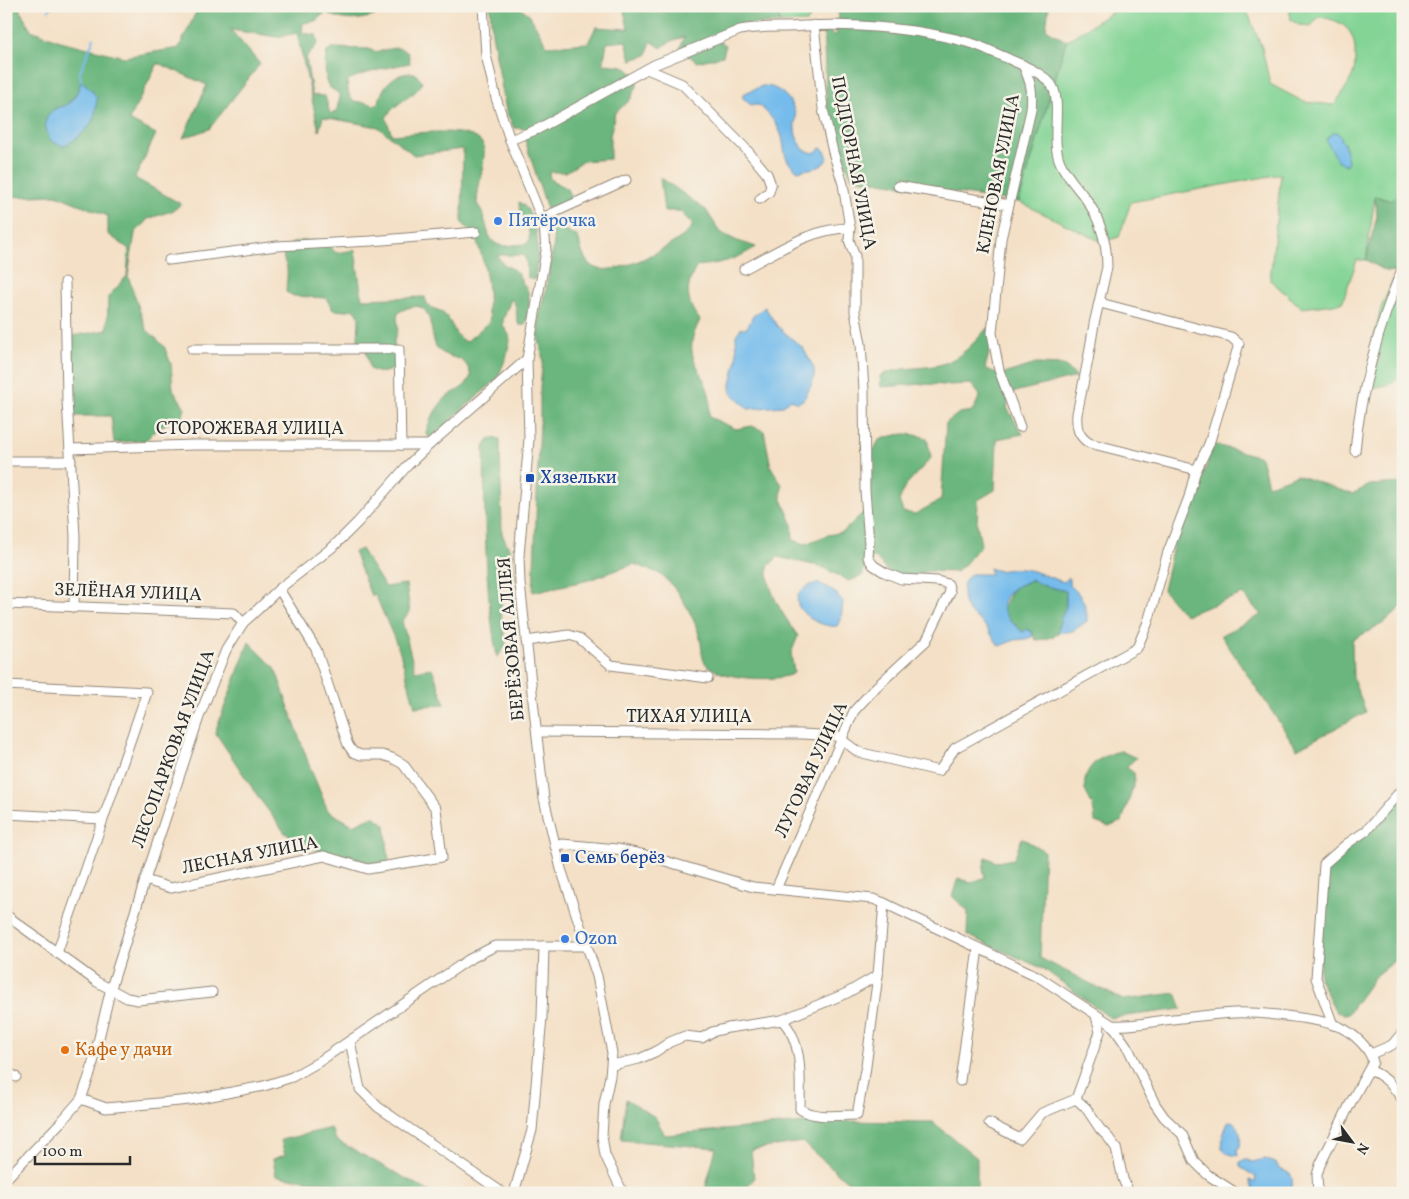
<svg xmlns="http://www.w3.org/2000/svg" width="1409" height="1199" viewBox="0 0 1409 1199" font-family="Vollkorn,serif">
<rect width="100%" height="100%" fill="#f7f3e8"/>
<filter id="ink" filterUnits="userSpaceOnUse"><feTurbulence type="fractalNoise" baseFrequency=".02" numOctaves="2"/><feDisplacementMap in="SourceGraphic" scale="10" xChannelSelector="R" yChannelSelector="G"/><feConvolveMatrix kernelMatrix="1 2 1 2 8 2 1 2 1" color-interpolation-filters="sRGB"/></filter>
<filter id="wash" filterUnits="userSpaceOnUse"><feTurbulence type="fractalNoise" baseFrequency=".0096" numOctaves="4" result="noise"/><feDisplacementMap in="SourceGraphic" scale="20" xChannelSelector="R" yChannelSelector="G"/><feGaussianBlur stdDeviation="1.12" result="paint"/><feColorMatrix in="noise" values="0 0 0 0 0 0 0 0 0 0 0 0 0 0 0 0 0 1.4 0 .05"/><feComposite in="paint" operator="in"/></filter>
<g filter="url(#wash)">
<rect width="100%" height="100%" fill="#f4e0c6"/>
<g fill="#83d495" stroke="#578060">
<path d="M777 6H807L810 20H808L807 22 780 23Z"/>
<path d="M1122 6H1245L1262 48 1270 84 1304 102 1334 105C1341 95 1350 83 1354 71 1355 66 1355 60 1355 55 1356 30 1343 20 1319 17L1311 26 1299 25 1291 20 1289 6H1403V189L1391 201 1375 196 1366 260H1357L1342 303 1302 308 1270 280 1281 174 1131 202 1119 237 1102 242 1019 202 1066 41Z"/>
<path d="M1403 257V377L1388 385 1370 388 1380 356 1371 350 1381 308Z"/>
</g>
<g fill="#6ab67e" stroke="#4a7054" fill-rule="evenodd">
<path d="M6 6H18L31 30 60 41 124 57 179 48 197 10 205 6H376L374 16C354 21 343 22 326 12L315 21 303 23 302 33 316 35 318 43 306 58 312 95 325 96 330 114 336 112 340 97 338 93 329 87 326 81 325 63 327 52 332 48 369 49C380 55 386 48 397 48 401 48 404 51 408 52L410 63C399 65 353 75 347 81 349 109 356 98 374 105L379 103C382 84 395 72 415 73L422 82C418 96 396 100 386 118L392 135C410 134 484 123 484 150 485 166 477 187 477 204 491 220 481 252 514 245 520 244 524 245 529 242 532 221 518 217 519 202 541 214 540 259 534 280L528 278 526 260 523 255H498C501 266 508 265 515 271 519 274 520 278 522 282 524 285 527 288 528 292 531 302 528 316 525 325H519C514 316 520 307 511 299L503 320V325L509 335 510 341 506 358 497 379 430 438 426 434C427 423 439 403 447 397 459 388 463 391 471 376 464 351 453 363 439 350 426 339 439 290 399 312L397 317 398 329 394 341 396 365C389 373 379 375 370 369L366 351 358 342 359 318 357 311 351 309 345 311 333 310 326 298 294 296 286 292C286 285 288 276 287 268 286 263 282 259 284 253 287 237 314 241 325 241L336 253 355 250 362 299 425 297C428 312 436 306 444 314 454 323 452 335 466 342L489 322 490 316 488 311C490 288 484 254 473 234 470 230 466 227 462 223L463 149 414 155 378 127 323 117 319 131 297 33 277 37 231 30 260 64 209 129 183 138 207 85 158 63 129 120 156 134 135 178 181 204 174 210 148 219 135 233 128 276 146 329 164 346 171 364 173 389 185 408 182 419 177 426 169 422 157 429 146 440 114 443 111 416H74L72 336 107 330 108 297 127 276 129 249 108 234V216L56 195 6 197ZM79 90 95 111C92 127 80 134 68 144L54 109 67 105Z"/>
<path d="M490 6H517L529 14 547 46 588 43 596 27 628 29 623 6H645L654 12 697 6H777L780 23 740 25 711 37 707 41 714 39 726 45 723 56 697 62 680 49 684 37 669 42 661 48 651 41 647 55 631 60 626 41 607 43 603 64 624 66 637 77V86L630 100 615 113 610 136V159L583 161 566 172H549L550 179 567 189 572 201 547 209 525 140 529 129 514 128 506 111 492 33Z"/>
<path d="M830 6H1049L1046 29 1066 41 1019 202 852 178 828 123 823 28 836 36 839 14Z"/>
<path d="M660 177 706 210 720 232 735 240 756 247C733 261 723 263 697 266 685 286 685 302 700 320 681 357 699 360 709 394 711 401 709 410 709 417L736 429 752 426 764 431 771 467 782 485 781 497 792 523 793 540 805 544 828 535 843 532 868 508 867 463 879 440C900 433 906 432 927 438L931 458 905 486 899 501 903 512 915 514 941 500 946 423 959 413 973 411 980 395 971 384 948 385 922 384 881 387 880 376C896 367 916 369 934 366 958 362 973 344 988 327L992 342 985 368 1000 375 1036 364 1063 365 1077 377 1010 393 1007 408 1023 434 997 439 995 490 978 500 977 524 981 545 965 564 956 572 929 571 909 577 895 576 884 568 876 557 867 562 862 576 849 581 822 567 778 557 768 566C766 591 784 616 798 636L791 653 794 673C779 683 713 680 704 661 701 654 702 645 700 638 694 616 676 583 656 572 649 569 641 567 634 564L589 580 533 592 540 421V386L543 360 538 334 539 314 546 290 554 243 550 222 578 237C581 247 582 260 593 267 614 278 666 249 683 236 687 234 690 229 693 225L680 211H664Z"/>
<path d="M1403 189V273L1386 271 1366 260 1377 216 1375 196 1391 201Z"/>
<path d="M490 438 500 439 502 534 512 554 515 580 501 587V613L506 646 497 657C484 588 485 517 484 447Z"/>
<path d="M1212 444 1261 457 1268 485 1297 475 1352 494 1370 485 1403 483V605L1384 623 1352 640 1353 678 1366 712 1297 749 1221 635 1261 615 1243 594 1185 615 1163 590 1177 529 1206 468Z"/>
<path d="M361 549 385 587 406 584 410 612 402 621 415 671 432 668 445 704 415 707 400 652 375 594 371 596 354 552Z"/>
<path d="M1032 580 1036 581 1038 584 1066 591V607L1060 621 1058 634 1047 639 1036 640 1033 633 1028 630 1023 632 1004 614 1003 609 1009 594 1015 587Z"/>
<path d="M249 642 275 668 309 765 328 811 353 825 373 816 385 824 389 861 383 865 316 850 285 833 259 798 215 732Z"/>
<path d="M1121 751 1136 758 1126 767 1134 773 1135 781 1122 821 1109 827 1095 822C1095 817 1094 812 1093 807 1091 800 1086 795 1085 789 1082 766 1102 755 1121 751Z"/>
<path d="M1403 786V954L1376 975 1347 1015 1336 1012 1319 978 1327 872 1342 850 1381 823Z"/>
<path d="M1022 838 1044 851 1040 958 1123 1000 1176 993 1182 1009 1110 1018 1044 969 967 935 968 911 952 896 958 878 971 883 985 877 983 869 986 857 996 862 1014 859Z"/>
<path d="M626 1099 655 1117 665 1135 826 1121 933 1122 977 1158V1193H847L848 1182 802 1142 751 1150 754 1179 741 1193H704L716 1148 621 1140Z"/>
<path d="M331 1128 336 1140 432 1193H378L347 1186 276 1176 273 1159 285 1155 281 1140Z"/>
</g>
<g fill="#74bcec" stroke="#50748c">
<path d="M81 81 90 88 97 98C96 105 96 113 93 119 90 129 73 142 63 146L51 141C45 129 41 117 55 109 58 107 63 107 66 105 74 100 79 90 81 81Z"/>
<path d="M762 86C778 85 791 98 795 113 797 118 794 123 795 129 795 137 800 143 804 150L814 153 821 148 825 151 828 158C821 170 810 168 798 171 782 159 786 153 782 137 778 124 769 114 759 105H751L742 97 745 93Z"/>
<path d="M1334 132 1338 133 1341 137V140L1344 143 1348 162 1346 165 1336 159C1334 153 1329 147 1326 139Z"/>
<path d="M765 307 777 326 803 348 814 368V378L809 390 803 400 797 403 791 399 782 406 748 409 731 392V384L737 359 736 335 741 328H747L753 316Z"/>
<path d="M989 568C1003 574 1008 567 1021 569 1036 570 1049 578 1064 582L1069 577V585C1081 593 1088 607 1087 621L1073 631 1058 633 1060 621 1066 606V591L1038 584 1032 579C1026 583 1020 584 1014 588 992 605 1007 619 1023 632L1027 629 1033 633 1032 637 1025 639 1015 640 999 646C994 639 990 632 985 626 973 613 963 613 963 591 963 583 965 579 971 574H991Z"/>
<path d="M816 583 825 586 837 594 838 597 843 601 841 620 837 626C814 629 773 597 816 583Z"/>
<path d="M1232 1121C1241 1128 1241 1135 1240 1147L1237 1149 1238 1156 1229 1154 1222 1149 1223 1135 1228 1122Z"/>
<path d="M1245 1159 1252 1162 1265 1159 1277 1164 1279 1169 1290 1173C1293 1180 1294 1187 1289 1193H1255L1249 1180 1255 1182 1256 1177 1240 1167V1162Z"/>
</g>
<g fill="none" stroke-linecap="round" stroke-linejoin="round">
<g stroke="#74bcec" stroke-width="2">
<path d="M49 10 52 6"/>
<path d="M81 81 80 72 94 38"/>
</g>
</g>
</g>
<g filter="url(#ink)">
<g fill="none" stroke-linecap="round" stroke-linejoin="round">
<defs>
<g id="minor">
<path d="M483 6 486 55 496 98 510 140 544 224 546 251 527 359 529 439 519 556 520 584 544 799 561 869 597 976 612 1053 610 1076 604 1104 602 1136 605 1155 623 1193"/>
<path d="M647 69 682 84 746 149 767 174 771 185 769 192 760 199"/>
<path d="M510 140 538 129 654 65 740 30C761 26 783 28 804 26 856 23 924 29 974 44 985 48 997 54 1009 59 1022 65 1041 72 1051 84 1063 100 1050 140 1060 162 1066 176 1077 187 1086 199 1100 219 1107 243 1107 267L1094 324 1088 360 1077 414C1076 427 1078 436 1089 443L1193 469 1195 473 1189 497 1168 552 1148 622 1137 648 955 748 939 771 858 752 837 736 802 734 537 732"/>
<path d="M898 186 1009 205"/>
<path d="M542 218 626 180"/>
<path d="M169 260 277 246 371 241 476 232"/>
<path d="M744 269C777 252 811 228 850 228"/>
<path d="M65 282 67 401 75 536 74 608"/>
<path d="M1100 300 1104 304 1231 337 1239 344 1209 444 1195 473"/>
<path d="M192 349H399L401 445"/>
<path d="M1020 427 999 370 992 333 1001 239 1031 110C1033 90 1031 83 1023 65"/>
<path d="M70 449 194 445H429"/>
<path d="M1355 451C1360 391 1380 323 1403 267"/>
<path d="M6 461H71"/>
<path d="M6 604 234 613 243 623"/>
<path d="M526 641 569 635 579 638 611 665 708 678"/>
<path d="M6 685 147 692 57 953"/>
<path d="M6 814 103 819"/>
<path d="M555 846 562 844 617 849 645 855 753 887 873 899 884 903 1037 976 1112 1025C1133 1027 1152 1021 1173 1019 1193 1017 1214 1014 1234 1013 1257 1012 1319 1018 1340 1027 1353 1033 1370 1048 1373 1062L1351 1102 1320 1165 1317 1175 1318 1193"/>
<path d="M145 880 171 888 324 856 368 869 442 857 436 809 403 764 392 758 382 755H361L353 752 348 745 316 649 279 589"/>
<path d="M776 889 854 711 876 687 926 641 950 592 948 584 937 581 901 579 884 572 873 565 868 557 869 543 865 490 864 390 861 344 855 312V256L849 240 850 228 843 184 833 152 823 109 814 25"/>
<path d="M6 915 97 982 127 998 138 1000 212 992"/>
<path d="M782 1020C804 1043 800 1080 800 1109 814 1119 840 1115 857 1115L865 1070"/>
<path d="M1112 1025 1128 1048 1155 1104 1164 1117 1182 1134 1194 1161 1208 1175 1236 1193"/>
<path d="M1333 1025 1316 978 1324 864 1348 843 1366 831 1403 788"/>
<path d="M350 1041 360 1089 378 1107 503 1193"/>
<path d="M1371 1054 1392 1045 1403 1032"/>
<path d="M612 1065 639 1059 655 1052 670 1042 685 1036 702 1038 712 1032 728 1028 782 1020 847 993 878 975"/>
<path d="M1370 1070C1387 1078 1392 1085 1403 1100"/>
<path d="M6 1071 16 1077"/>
<path d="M865 1074 878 975 884 903"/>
<path d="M960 1081 978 948"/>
<path d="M81 1099 106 1108 190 1100 264 1086 292 1077 317 1063 468 960 495 946H587"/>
<path d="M1076 1099 1086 1108 1100 1129 1108 1137 1116 1148 1123 1179 1129 1193"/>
<path d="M1076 1099 1100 1032 1096 1016"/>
<path d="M989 1123 1020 1139 1042 1113 1076 1099"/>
<path d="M6 1179 60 1123 81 1099 91 1071 111 988 145 880 199 717 226 650 243 623 254 613 279 589 334 546 358 522 407 466 429 445 527 359"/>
<path d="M514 1193 532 1130 542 1017 544 946"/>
</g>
</defs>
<use href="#minor" stroke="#908678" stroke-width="11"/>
<use href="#minor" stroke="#fff" stroke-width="9"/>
</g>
</g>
<g fill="#3f7fe0" stroke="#f7f3e8" stroke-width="2">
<circle cx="498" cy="221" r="5"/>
<circle cx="565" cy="939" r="5"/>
</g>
<g fill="#1a4fb4" stroke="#f7f3e8" stroke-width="2">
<rect x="525" y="473" width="10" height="10" rx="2.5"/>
<rect x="560" y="853" width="10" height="10" rx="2.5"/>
</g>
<circle fill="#e8710a" stroke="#f7f3e8" stroke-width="2" cx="65" cy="1050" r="5"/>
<g text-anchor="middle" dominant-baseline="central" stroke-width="5" stroke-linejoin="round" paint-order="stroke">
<g font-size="18" fill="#2b2b2b" stroke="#f7f3e8">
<text transform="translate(853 163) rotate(79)">ПОДГОРНАЯ УЛИЦА</text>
<text transform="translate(999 174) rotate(-79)">КЛЕНОВАЯ УЛИЦА</text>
<text x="250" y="429">СТОРОЖЕВАЯ УЛИЦА</text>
<text transform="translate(128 593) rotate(2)">ЗЕЛЁНАЯ УЛИЦА</text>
<text transform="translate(512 639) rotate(-95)">БЕРЁЗОВАЯ АЛЛЕЯ</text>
<text x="689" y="717">ТИХАЯ УЛИЦА</text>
<text transform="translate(174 749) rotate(-70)">ЛЕСОПАРКОВАЯ УЛИЦА</text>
<text transform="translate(812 770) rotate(-65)">ЛУГОВАЯ УЛИЦА</text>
<text transform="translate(250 856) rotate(-11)">ЛЕСНАЯ УЛИЦА</text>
</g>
<g font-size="18" fill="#366cbe" stroke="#f7f3e8" text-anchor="start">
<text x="508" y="221">Пятёрочка</text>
<text x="575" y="939">Ozon</text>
</g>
<g font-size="18" fill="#164399" stroke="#f7f3e8" text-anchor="start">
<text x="540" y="478">Хязельки</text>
<text x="575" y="858">Семь берёз</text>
</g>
<g font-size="18" fill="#c56008" stroke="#f7f3e8" text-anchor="start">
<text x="75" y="1050">Кафе у дачи</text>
</g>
</g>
<rect width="1409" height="1199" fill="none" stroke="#f7f3e8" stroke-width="25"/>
<g transform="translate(1352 1142) rotate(122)" stroke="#f7f3e8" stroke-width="4" paint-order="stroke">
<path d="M0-4L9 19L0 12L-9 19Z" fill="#2b2b2b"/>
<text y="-8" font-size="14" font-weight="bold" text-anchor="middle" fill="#2b2b2b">N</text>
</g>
<path d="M35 1156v8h95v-8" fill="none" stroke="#2b2b2b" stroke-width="2.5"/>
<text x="42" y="1156" font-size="15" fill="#2b2b2b" stroke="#f7f3e8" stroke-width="4" paint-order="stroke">100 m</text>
</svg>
